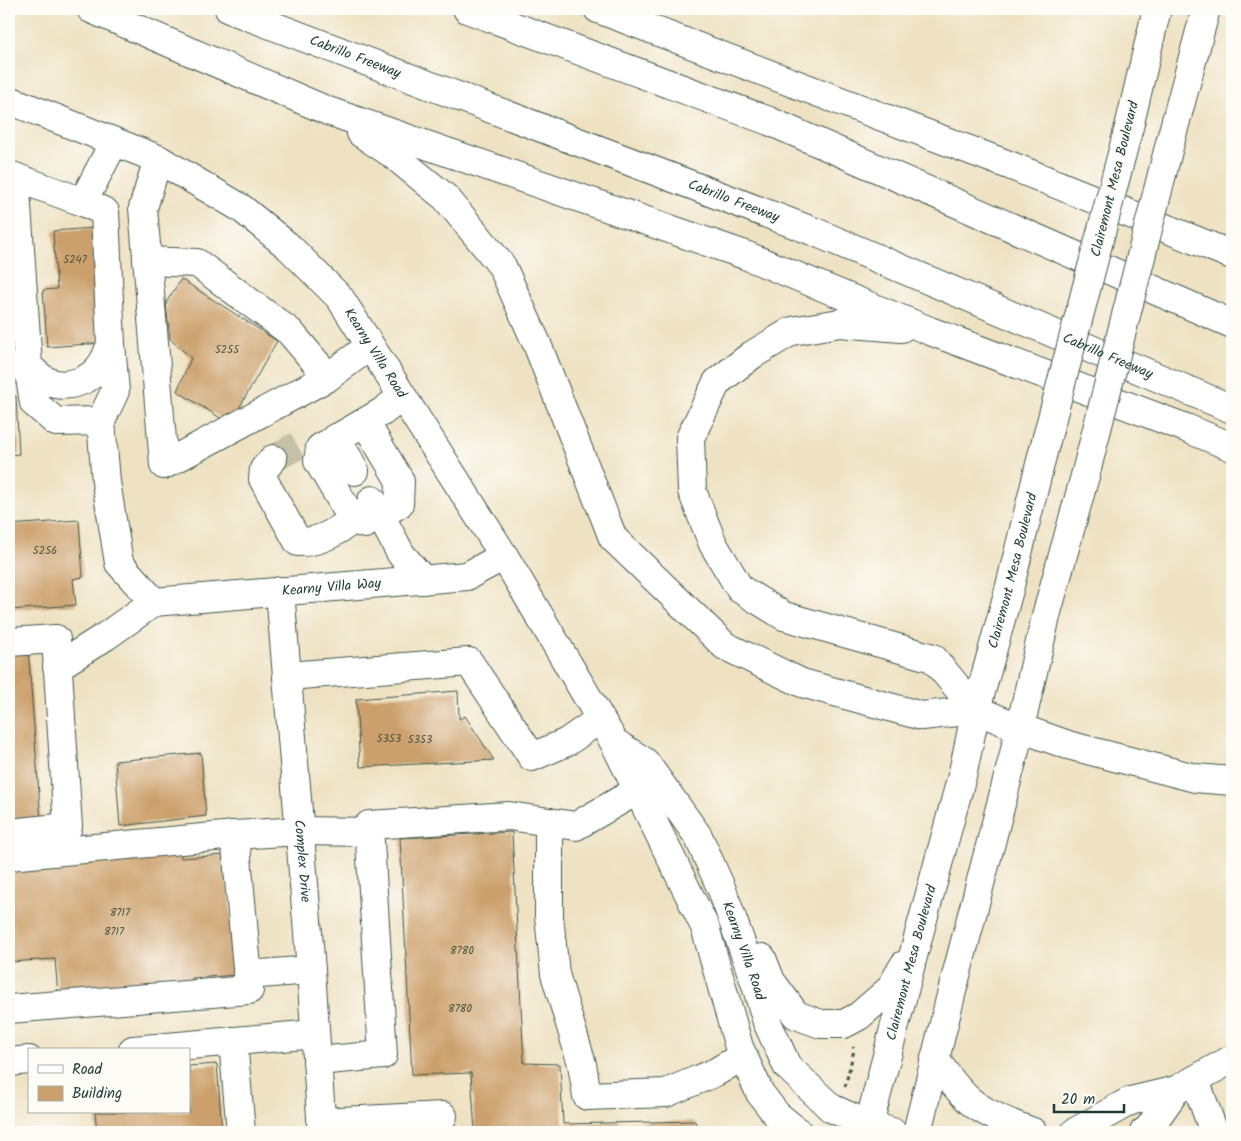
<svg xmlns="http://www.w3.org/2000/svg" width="1241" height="1141" viewBox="0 0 1241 1141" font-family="Kalam,sans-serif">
<rect width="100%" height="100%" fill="#fdfcf7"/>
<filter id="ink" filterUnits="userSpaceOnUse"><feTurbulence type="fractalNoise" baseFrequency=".02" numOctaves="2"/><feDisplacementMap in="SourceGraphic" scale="10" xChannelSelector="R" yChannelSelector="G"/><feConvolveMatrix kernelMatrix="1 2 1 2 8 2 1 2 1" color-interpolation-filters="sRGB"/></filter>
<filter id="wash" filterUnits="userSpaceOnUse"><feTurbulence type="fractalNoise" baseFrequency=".0096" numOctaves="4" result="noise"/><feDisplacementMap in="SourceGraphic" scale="20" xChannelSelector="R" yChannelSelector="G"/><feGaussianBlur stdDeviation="1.12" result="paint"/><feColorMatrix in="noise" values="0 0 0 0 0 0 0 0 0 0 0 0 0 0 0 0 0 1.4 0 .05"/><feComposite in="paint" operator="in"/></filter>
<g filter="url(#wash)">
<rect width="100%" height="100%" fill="#efe2c3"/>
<g id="blocks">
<g fill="#cca06c">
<path d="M93 228 102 343 47 347 43 290 57 289 53 231Z"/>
<path d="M181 279 277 341 230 424 177 391 191 358 170 339 166 303Z"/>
<path d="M16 396 19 454 9 455V397Z"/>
<path d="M79 520 83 577 73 579 76 605 9 610V525Z"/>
<path d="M28 647 41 821 9 823V649Z"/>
<path d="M458 691 459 719 465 716 494 760 360 767 356 699Z"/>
<path d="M201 753 206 816 120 826 115 761Z"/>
<path d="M512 832 524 1063 560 1064 563 1124 695 1121 697 1132H475L471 1073 412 1075 400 838Z"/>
<path d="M180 851 181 858 225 855 237 975 192 978V983L58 994 55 959 9 962V868Z"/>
<path d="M217 1064 222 1132H97L95 1112H189V1066Z"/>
</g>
</g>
</g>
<g filter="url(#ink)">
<use href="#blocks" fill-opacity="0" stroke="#3e5649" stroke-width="1"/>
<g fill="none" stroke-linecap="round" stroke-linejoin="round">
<path stroke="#c5c1a6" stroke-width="28" stroke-dasharray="28 14" stroke-linecap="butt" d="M273 459 302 443"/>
<defs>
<g id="minor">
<path d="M158 159 143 208 164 465 328 377 370 346"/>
<path d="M9 175 83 202 105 212 111 344 115 391 101 421 106 482 119 563 154 602"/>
<path d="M15 177 28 365C34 372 40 378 49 382 67 389 91 381 101 365 106 359 108 351 111 344"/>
<path d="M83 202 114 142"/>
<path d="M147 261 197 263 290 332 328 377"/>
<path d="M20 365H28L34 403 56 422 101 421"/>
<path d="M365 422 400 481 399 504 365 524 353 520 318 461 320 448 382 412 402 397"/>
<path d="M335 438 348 458 355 471"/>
<path d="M273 459 264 469 263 479 298 542C320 543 337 531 353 520"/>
<path d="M372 500 401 554 423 580"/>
<path id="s1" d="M280 591 311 970 322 1132"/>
<path id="s2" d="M154 602 467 576 504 556"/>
<path d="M9 642 56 639 68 827 9 833"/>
<path d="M57 667 106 636 154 602"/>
<path d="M287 676 469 662 532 757 567 742 600 719"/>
<path d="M549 822V916L555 974 582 1064 587 1096 666 1093 716 1072 743 1056"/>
<path d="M9 856 235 835 299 831 369 832"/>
<path d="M247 975 311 970"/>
<path d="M9 1009 249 990 235 835"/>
<path d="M233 1041 241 1132"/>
<path d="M133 1050 315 1034"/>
<path d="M317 1061 383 1055 369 825 509 816 576 826 638 790"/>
<path d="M9 1062 29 1060"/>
<path d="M1195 1080 1214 1132"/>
<path d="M321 1122 443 1116"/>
</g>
<g id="major">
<path id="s3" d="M9 100 158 159 241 208 289 247 340 298 504 556 614 742 705 927 739 1047 760 1093 776 1114 798 1132"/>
<path d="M1129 127 1157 9"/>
<path d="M1171 139 1206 9"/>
<path id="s4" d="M617 744 645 762 698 836 722 890 756 985 767 1022 787 1066 831 1108 869 1125 892 1132"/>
<path d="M762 958 771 981 796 1015 821 1024H844L859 1016 890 989 904 965"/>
<path d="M935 1059C945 1073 956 1089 970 1101 984 1113 1015 1126 1033 1132"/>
<path id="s5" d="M867 1132 916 945 963 772 976 710 1009 590 1042 456"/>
<path d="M917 1132 951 995 1013 758 1047 612 1085 476"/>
<path d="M1075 1132 1130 1101 1176 1090 1232 1059"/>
<path d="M1144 1132 1147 1131 1176 1090"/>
</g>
<g id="highway">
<path d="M91 9 328 111 745 255 930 331 1186 428 1232 447"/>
<path id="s6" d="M229 9 815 232 1232 409"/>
<path d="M467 9 769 121 1232 324"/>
<path d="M598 9 1009 165 1232 255"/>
<path d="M361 133 391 153 446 198 502 266 537 344 613 538 725 646 802 683 922 716 976 710"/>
<path d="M901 328 840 323 792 331 752 355 717 382 690 438 692 491 713 544 740 589 784 616 933 658 976 710 1020 728 1068 745 1195 778 1232 781"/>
</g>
</defs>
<use href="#minor" stroke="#3e5649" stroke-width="30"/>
<use href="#major" stroke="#3e5649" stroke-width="30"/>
<use href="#highway" stroke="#3e5649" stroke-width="30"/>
<path stroke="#3e5649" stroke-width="3" stroke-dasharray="4 4" stroke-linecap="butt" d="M845 1087 854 1050 853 1047"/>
<use href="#minor" stroke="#fff" stroke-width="28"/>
<use href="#major" stroke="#fff" stroke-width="28"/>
<use href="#highway" stroke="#fff" stroke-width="28"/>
<defs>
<g id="major-bridge">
<path d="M1042 456 1129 127"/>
<path d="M1085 476 1171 139"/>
</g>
</defs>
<use href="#major-bridge" stroke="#3e5649" stroke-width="30" stroke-linecap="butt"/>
<use href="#major-bridge" stroke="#fff" stroke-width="28"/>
</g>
</g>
<g text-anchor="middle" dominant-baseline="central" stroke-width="5" stroke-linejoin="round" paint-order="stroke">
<g font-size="11" fill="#4a5642">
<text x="75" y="260">5247</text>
<text x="227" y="350">5255</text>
<text x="45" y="551">5256</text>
<text x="389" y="739">5353</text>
<text x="420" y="740">5353</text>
<text x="120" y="913">8717</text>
<text x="114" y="932">8717</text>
<text x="462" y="951">8780</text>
<text x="460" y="1009">8780</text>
</g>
<g font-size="14" fill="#1f3d34" stroke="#fdfcf7">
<text stroke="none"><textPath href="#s6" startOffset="135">Cabrillo Freeway</textPath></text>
<text transform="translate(1115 179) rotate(-76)">Clairemont Mesa Boulevard</text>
<text stroke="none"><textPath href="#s6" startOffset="540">Cabrillo Freeway</textPath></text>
<text stroke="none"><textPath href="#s3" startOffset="456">Kearny Villa Road</textPath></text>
<text stroke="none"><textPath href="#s6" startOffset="945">Cabrillo Freeway</textPath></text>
<text stroke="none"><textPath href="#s5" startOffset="580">Clairemont Mesa Boulevard</textPath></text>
<text stroke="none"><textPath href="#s2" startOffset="178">Kearny Villa Way</textPath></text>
<text stroke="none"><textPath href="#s1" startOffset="271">Complex Drive</textPath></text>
<text stroke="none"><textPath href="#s4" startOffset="248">Kearny Villa Road</textPath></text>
<text stroke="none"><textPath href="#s5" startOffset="175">Clairemont Mesa Boulevard</textPath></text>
</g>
</g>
<rect width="1241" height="1141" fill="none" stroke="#fdfcf7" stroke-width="30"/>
<rect x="28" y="1048" width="162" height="65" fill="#fdfcf7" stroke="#a4b0a9"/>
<rect x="38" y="1065" width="25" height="8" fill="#ffffff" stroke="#a4b0a9"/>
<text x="72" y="1074" font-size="15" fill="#1f3d34">Road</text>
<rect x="38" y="1086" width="25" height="15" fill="#cca06c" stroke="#a4b0a9"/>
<text x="72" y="1098" font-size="15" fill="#1f3d34">Building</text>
<path d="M1054 1104v8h70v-8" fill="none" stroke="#1f3d34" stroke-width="2.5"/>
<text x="1061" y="1104" font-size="15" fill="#1f3d34" stroke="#fdfcf7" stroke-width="4" paint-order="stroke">20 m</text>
</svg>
